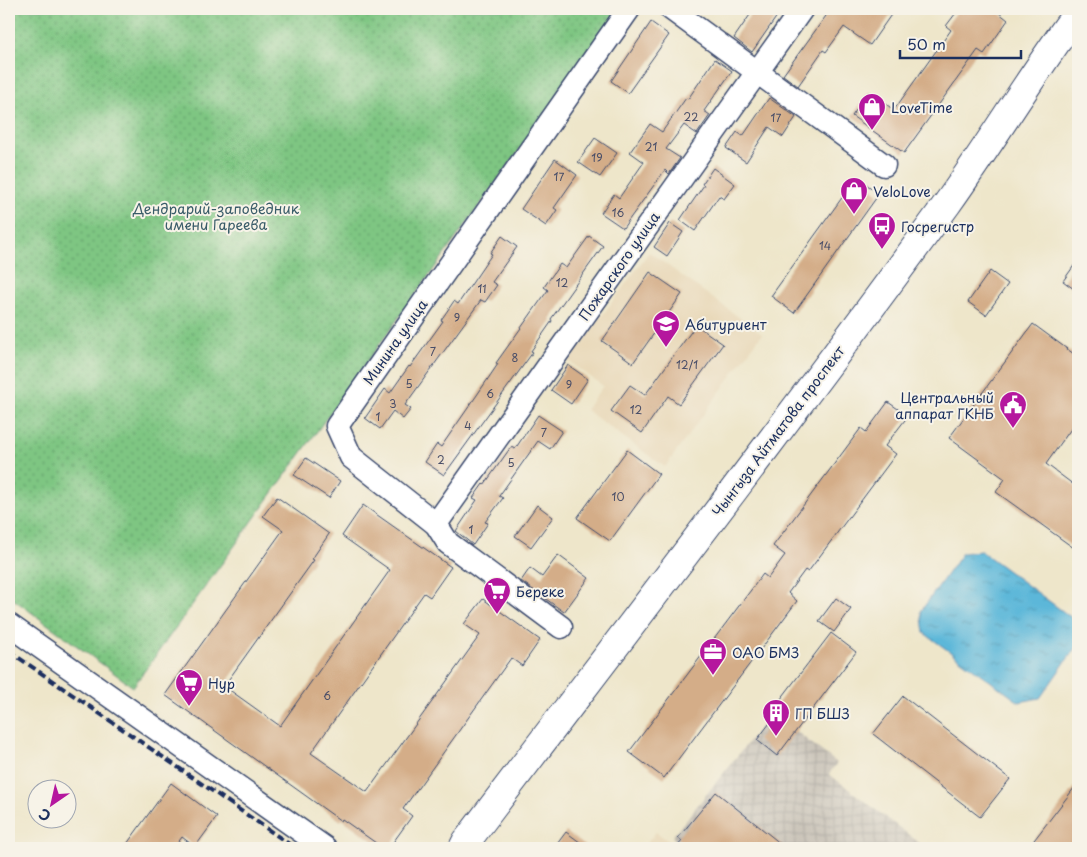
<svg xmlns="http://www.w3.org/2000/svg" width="1087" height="857" viewBox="0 0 1087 857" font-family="'Playpen Sans',sans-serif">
<defs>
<pattern id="industrial-grid" width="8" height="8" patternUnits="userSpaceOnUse" patternTransform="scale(1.25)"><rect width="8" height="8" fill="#c9c3b8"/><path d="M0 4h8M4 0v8" fill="none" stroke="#aca8a1"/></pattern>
<pattern id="garden-dots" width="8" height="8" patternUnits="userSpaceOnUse" patternTransform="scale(1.25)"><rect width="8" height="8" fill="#7ec682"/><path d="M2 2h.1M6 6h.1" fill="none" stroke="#66a16e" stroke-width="1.8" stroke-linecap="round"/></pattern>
<pattern id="water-ripples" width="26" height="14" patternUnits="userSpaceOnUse" patternTransform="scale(1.25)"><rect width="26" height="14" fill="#5bb7d9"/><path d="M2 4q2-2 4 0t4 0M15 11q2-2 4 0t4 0" fill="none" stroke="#4a95b3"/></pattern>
</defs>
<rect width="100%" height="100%" fill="#f7f3e8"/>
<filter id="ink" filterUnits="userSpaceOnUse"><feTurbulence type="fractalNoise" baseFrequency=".02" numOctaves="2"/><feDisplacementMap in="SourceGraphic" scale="10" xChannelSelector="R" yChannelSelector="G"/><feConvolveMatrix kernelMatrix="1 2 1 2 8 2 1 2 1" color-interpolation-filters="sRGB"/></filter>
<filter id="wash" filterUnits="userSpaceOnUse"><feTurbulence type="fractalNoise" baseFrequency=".0096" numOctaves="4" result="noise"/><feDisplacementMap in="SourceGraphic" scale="20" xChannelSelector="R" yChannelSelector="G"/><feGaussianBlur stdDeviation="1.12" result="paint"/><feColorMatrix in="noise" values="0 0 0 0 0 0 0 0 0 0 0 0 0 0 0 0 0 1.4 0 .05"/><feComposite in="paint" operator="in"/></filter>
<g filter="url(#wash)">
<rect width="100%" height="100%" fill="#eee6ca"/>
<g fill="#e9d9ba">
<path d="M649 252 762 334 665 467 586 410 603 386 569 361Z"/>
<path d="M656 832 678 848H643Z"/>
</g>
<path fill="url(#industrial-grid)" d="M772 713 837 763 829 774 926 848H686L672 837Z"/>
<path fill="url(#garden-dots)" stroke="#4c7a70" d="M9 9H621L133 687 9 596Z"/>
<path fill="url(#water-ripples)" stroke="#3b739c" d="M981 551 1076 621 1078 629V644L1040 698 1019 702 924 633 921 611 962 553Z"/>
<g id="blocks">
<g fill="#d4ad88">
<path d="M754 9H782L752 52 734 38Z"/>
<path d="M831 9H895L870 45 844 27 826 52 823 50 798 86 783 75Z"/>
<path d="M959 9H994L1008 20 984 54 978 50 904 153 852 116 869 92 894 110 951 30 946 26Z"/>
<path d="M651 22 669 35 628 93 611 81Z"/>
<path d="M715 59 732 71 704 111 710 115 697 134 684 125 666 149 680 158 669 174 665 170 623 228 601 213 614 194 619 198 644 162 630 152 650 124 662 132 686 98 688 99Z"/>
<path d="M769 98 796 117 783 137 769 127 746 162 726 148 737 132 743 136Z"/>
<path d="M595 138 617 153 600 177 578 162Z"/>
<path d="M555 159 577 175 554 208 557 210 546 226 521 209Z"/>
<path d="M713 168 735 184 724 199 719 196 695 231 680 220 704 185 702 184Z"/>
<path d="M857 177 879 194 794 313 771 296Z"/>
<path d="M670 223 683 232 667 256 654 247Z"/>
<path d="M502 236 517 247 492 282 497 285 485 302 481 300 405 405 411 409 403 419 393 411 380 429 365 418 385 389 390 393 409 366 410 367 443 321 441 320 454 301 458 304 492 254 490 253Z"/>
<path d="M589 236 603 246 551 319 552 321 531 351 533 352 444 475 425 462 437 444 441 447 477 395 498 364 496 363 548 290 544 287 560 264 566 268Z"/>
<path d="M1078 260V292L1063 281Z"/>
<path d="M990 271 1008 284 986 315 968 302Z"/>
<path d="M650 272 682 294 633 363 602 341Z"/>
<path d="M1033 324 1078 357V419L1046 464 1078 488V551L996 492 1005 479 949 438Z"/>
<path d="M696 325 723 344 679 404 668 396 642 433 611 411 630 385 645 395Z"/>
<path d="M568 365 588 379 571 404 551 390Z"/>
<path d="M888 402 908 416 885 446 896 454 808 572 805 570 788 593 797 601 664 778 629 752 763 574 768 578 785 555 773 546 861 428 866 432Z"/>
<path d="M538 415 562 431 550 449 538 441 499 496 503 498 485 522 488 523 473 545 456 531 477 500 473 498 483 484 484 485 511 447 515 449Z"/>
<path d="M627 450 659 474 610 541 577 518Z"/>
<path d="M306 458 340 481 329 498 294 475Z"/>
<path d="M277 497 329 534 312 559 314 560 224 686 280 726 390 570 342 536 363 505 451 567 430 597 424 593 311 753 367 792 480 635 464 624 483 599 540 640 522 666 511 658 403 809 412 816 389 848H383L342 819 341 821 165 695 283 530 263 516Z"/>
<path d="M537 505 553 517 531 547 515 536Z"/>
<path d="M558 555 589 578 564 612 521 581 530 568 542 577Z"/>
<path d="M836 598 851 609 834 632 819 621Z"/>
<path d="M831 633 856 652 777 756 757 740 776 715 771 712Z"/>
<path d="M903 696 1010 779 980 817 873 734Z"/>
<path d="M171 783 217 817 195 847 182 837 174 848H124Z"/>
<path d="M1078 783V848H1028Z"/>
<path d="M716 792 786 848H676L682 841 678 838Z"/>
<path d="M566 832 588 848H554Z"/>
</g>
</g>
</g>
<g filter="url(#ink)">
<use href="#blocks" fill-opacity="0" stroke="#3b4a6e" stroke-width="1"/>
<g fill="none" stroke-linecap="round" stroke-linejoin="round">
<defs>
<g id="minor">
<path d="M671 9 884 165"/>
<path d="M436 524 802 9"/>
<path d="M9 625 325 848"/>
<path d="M561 627 448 543 436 524 351 457 337 426 629 9"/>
</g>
<path id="major" d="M463 848 466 842C627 630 790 419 947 204 992 141 1032 74 1078 12"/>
</defs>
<use href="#minor" stroke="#3b4a6e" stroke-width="25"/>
<use href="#major" stroke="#3b4a6e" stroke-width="30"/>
<use href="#minor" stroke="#fff" stroke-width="22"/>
<use href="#major" stroke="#fff" stroke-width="28"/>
<path stroke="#1b2f5e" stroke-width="4" stroke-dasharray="8 4" stroke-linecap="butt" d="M9 651 295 848"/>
</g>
</g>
<defs>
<symbol id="shop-pin" viewBox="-11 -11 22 30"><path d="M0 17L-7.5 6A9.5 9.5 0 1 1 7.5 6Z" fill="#b5179e" stroke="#f7f3e8"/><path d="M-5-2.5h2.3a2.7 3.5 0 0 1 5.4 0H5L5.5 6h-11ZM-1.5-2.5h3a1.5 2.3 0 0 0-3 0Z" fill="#fff"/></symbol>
<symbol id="bus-pin" viewBox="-11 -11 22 30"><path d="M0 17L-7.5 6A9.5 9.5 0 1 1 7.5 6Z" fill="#b5179e" stroke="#f7f3e8"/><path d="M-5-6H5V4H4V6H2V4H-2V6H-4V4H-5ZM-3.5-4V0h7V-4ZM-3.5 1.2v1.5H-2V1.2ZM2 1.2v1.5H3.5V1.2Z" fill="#fff"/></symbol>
<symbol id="school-pin" viewBox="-11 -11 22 30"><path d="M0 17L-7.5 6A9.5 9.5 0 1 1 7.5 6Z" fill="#b5179e" stroke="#f7f3e8"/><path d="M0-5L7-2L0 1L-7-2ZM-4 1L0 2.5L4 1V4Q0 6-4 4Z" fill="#fff"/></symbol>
<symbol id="civic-pin" viewBox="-11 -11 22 30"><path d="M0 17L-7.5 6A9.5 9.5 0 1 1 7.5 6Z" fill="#b5179e" stroke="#f7f3e8"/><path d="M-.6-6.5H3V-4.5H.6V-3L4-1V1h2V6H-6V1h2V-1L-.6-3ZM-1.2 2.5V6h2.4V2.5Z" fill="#fff"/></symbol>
<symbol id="supermarket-pin" viewBox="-11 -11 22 30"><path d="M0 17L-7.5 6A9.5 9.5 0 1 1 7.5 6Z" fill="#b5179e" stroke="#f7f3e8"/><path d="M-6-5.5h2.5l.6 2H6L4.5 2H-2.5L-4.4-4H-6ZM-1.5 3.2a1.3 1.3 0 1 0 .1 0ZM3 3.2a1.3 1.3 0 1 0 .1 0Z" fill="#fff"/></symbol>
<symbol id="office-pin" viewBox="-11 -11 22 30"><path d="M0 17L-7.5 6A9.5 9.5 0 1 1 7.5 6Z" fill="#b5179e" stroke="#f7f3e8"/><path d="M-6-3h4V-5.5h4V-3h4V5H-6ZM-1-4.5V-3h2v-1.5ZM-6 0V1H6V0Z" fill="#fff"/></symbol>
<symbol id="building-pin" viewBox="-11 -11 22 30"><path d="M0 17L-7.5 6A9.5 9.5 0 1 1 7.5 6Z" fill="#b5179e" stroke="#f7f3e8"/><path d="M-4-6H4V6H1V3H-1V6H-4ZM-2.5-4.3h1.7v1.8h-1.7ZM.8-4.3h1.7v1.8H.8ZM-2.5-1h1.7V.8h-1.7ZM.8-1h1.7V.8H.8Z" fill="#fff"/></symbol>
</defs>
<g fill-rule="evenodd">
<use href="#shop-pin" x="856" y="91" width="32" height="43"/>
<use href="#shop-pin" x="838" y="175" width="32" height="43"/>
<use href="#bus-pin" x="866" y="210" width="32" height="43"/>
<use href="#school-pin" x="650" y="308" width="32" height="43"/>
<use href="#civic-pin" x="997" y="389" width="32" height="43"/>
<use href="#supermarket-pin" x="481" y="575" width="32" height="43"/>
<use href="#office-pin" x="697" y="636" width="32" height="43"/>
<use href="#supermarket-pin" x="173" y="667" width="32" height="43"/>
<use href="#building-pin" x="760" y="697" width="32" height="43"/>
</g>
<g text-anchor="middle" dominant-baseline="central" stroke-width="4" stroke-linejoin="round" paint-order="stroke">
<g font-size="11" fill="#494e68">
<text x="691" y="116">22</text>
<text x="776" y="117">17</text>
<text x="651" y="146">21</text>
<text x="597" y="157">19</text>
<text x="559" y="176">17</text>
<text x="618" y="212">16</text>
<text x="825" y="245">14</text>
<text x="562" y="282">12</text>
<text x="482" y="288">11</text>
<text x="457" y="317">9</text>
<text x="433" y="351">7</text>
<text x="515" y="357">8</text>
<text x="687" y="364">12/1</text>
<text x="409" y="383">5</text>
<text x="569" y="384">9</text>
<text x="490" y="393">6</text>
<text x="393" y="403">3</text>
<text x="636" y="409">12</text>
<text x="378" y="416">1</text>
<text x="468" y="425">4</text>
<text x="544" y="432">7</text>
<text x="441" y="459">2</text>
<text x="511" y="462">5</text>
<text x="618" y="496">10</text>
<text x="471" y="529">1</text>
<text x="327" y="695">6</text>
</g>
<g font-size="14" fill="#1b2f5e" stroke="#f7f3e8" text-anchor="start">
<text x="891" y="107">LoveTime</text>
<text x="873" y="191">VeloLove</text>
<text x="901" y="226">Госрегистр</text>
<text x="685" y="324">Абитуриент</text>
<text x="994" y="397" text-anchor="end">Центральный<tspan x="994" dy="16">аппарат ГКНБ</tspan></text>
<text x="516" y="591">Береке</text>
<text x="732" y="652">ОАО БМЗ</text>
<text x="208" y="683">Нур</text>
<text x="795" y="713">ГП БШЗ</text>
</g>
<g font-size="14" fill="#395c69" stroke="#f7f3e8">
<text x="216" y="208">Дендрарий-заповедник<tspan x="216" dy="16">имени Гареева</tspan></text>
</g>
<g font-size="14" fill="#1b2f5e" stroke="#f7f3e8">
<text transform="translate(619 266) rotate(-55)">Пожарского улица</text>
<text transform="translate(395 342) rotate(-55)">Минина улица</text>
<text transform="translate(778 431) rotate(-53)">Чынгыза Айтматова проспект</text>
</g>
</g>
<rect width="1087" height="857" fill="none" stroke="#f7f3e8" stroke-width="30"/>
<g transform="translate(52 804) rotate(214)"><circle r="24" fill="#f7f3e8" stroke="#9fa5b1"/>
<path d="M0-4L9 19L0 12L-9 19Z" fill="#b5179e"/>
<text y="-8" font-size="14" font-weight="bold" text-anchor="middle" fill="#1b2f5e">С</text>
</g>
<path d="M900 50v8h121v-8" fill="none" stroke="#1b2f5e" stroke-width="2.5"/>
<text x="907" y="50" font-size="15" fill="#1b2f5e" stroke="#f7f3e8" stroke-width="4" paint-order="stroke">50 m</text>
</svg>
